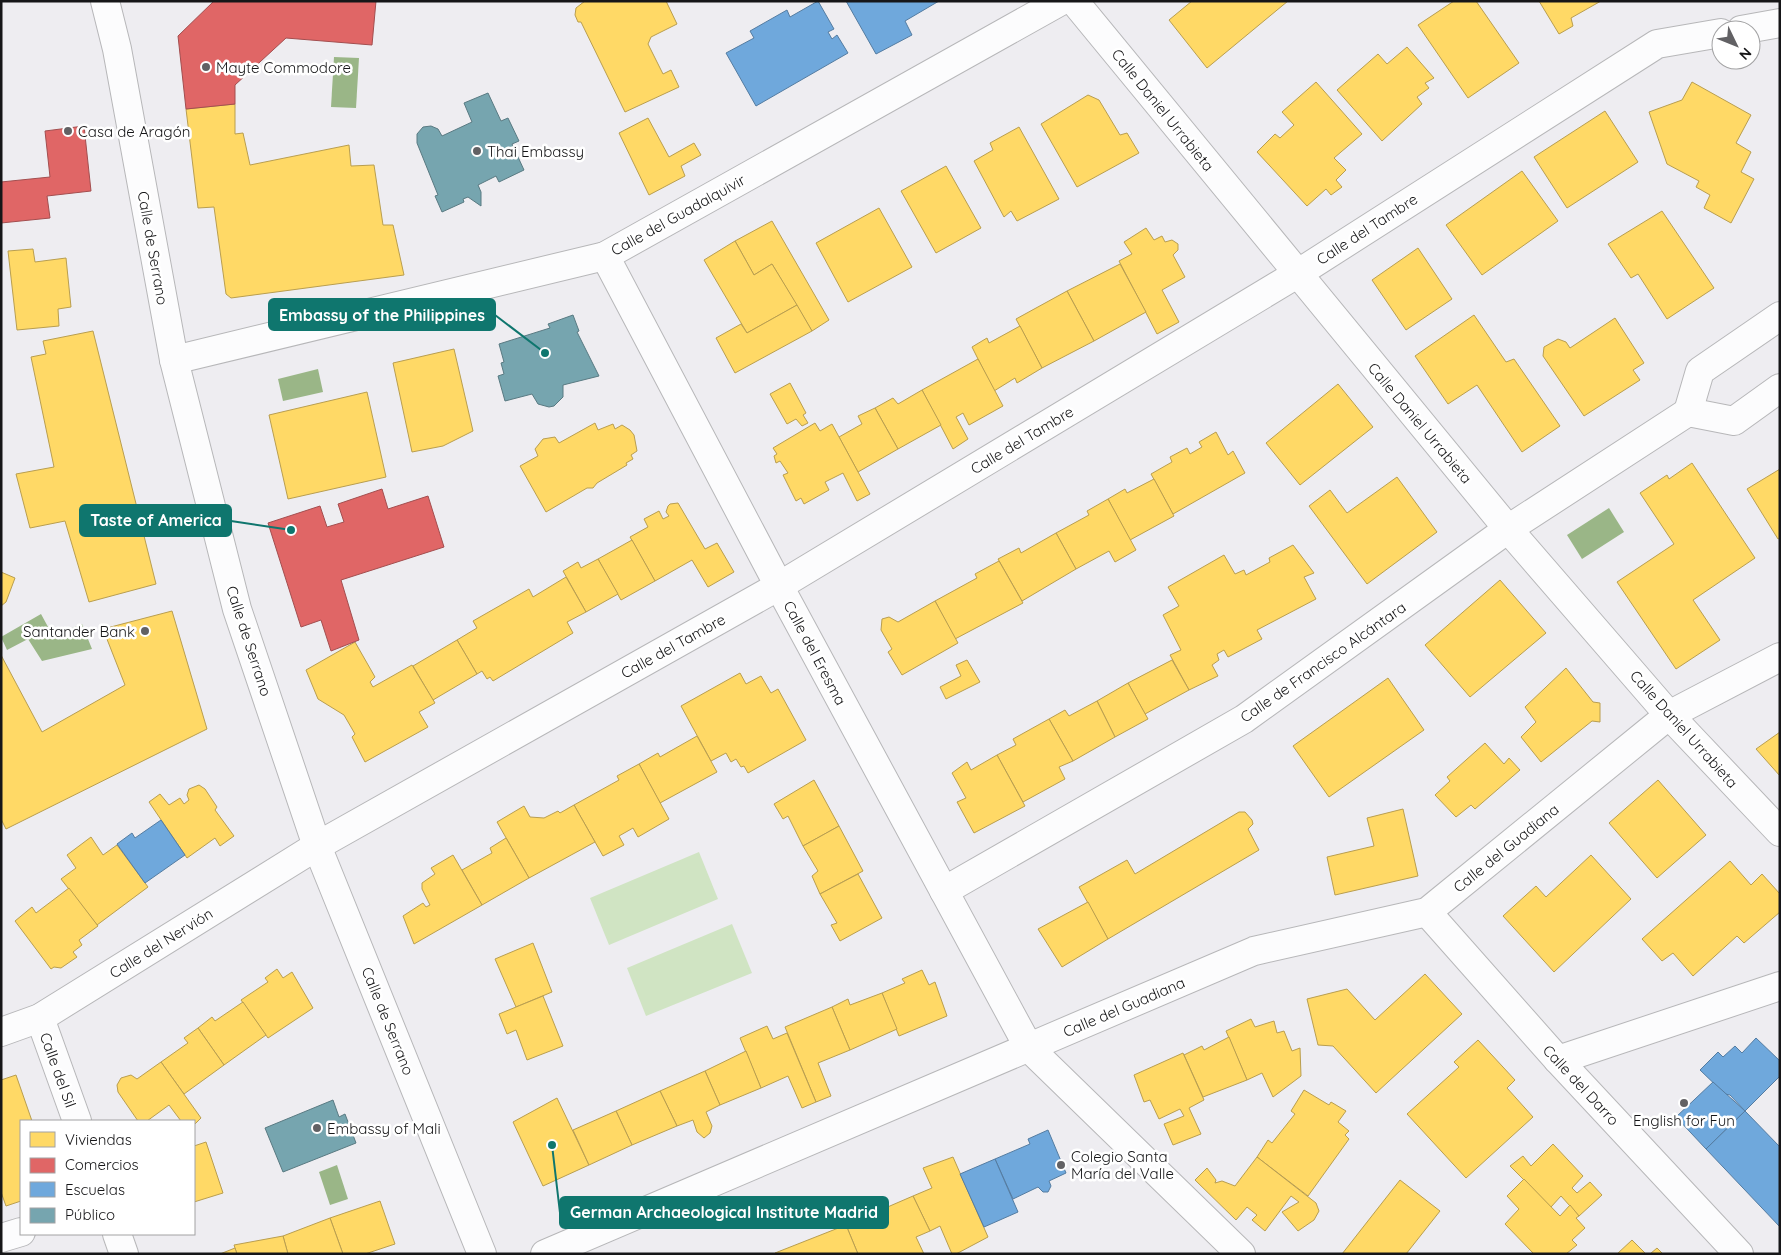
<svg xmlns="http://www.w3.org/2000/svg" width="1781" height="1255" viewBox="0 0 1781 1255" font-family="Quicksand,sans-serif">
<rect width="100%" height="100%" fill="#eeedf1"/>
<g fill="#d0e4c3">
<path d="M699 852 718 899 609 945 590 898Z"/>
<path d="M732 924 752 973 646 1016 627 968Z"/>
</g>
<g fill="#9ab687">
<path d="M334 57 359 58 356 108 331 107Z"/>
<path d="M318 369 323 392 283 401 278 379Z"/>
<path d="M1609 508 1624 532 1582 559 1567 535Z"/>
<path d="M41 614 53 636 82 624 92 649 42 661 28 639 7 650 1 637Z"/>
<path d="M337 1165 348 1199 330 1205 319 1172Z"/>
</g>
<g fill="#ffd966" stroke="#b99e4f">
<path d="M585 1H666L677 24 651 37 648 44 663 74 671 70 679 87 625 112 581 22H578L575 15 576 8Z"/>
<path d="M1192 1H1288L1207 68 1169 20Z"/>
<path d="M1454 1H1476L1519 63 1468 98 1418 25Z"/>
<path d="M1539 1H1601L1571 18 1573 26 1559 34Z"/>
<path d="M1407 47 1434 78 1425 83 1429 88 1417 97 1422 104 1382 141 1337 90 1378 54 1387 64Z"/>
<path d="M1316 82 1362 134 1334 158 1346 170 1336 180 1342 187 1331 195 1326 189 1307 206 1257 152 1275 134 1280 138 1294 125 1282 112Z"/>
<path d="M1692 82 1751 115 1736 143 1751 152 1741 172 1754 179 1731 223 1704 208 1710 195 1696 187 1699 181 1667 164 1649 112 1682 100Z"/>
<path d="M1088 95 1099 100 1120 135 1127 133 1139 153 1077 187 1041 124Z"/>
<path d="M235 104V134L243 133 250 165 349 145 351 166 374 165 383 225H393L404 275 231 298 226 294 214 207 198 208 186 109Z"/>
<path d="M1605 111 1638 162 1567 208 1534 157Z"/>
<path d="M648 118 669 157 694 143 701 155 681 166 685 176 649 195 619 133Z"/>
<path d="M1019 127 1059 199 1017 221 1011 211 1004 217 974 161 993 150 990 143Z"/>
<path d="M946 166 981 228 936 253 901 191Z"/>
<path d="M1522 171 1558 221 1482 275 1446 225Z"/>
<path d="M879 208 912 267 848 302 816 243Z"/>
<path d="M1662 211 1714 288 1667 319 1638 274 1631 278 1608 244Z"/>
<path d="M772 221 829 320 812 331 772 264 754 275 735 241Z"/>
<path d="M1146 228 1154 240 1162 236 1165 242 1172 240 1178 244V250L1173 255 1185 277 1162 290 1179 322 1157 334 1119 261 1132 254 1124 242Z"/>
<path d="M735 241 754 275 772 264 797 305 747 333 704 260Z"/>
<path d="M1418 248 1452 299 1406 330 1372 280Z"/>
<path d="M33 249 35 262 66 258 71 307 58 309 59 326 17 330 8 251Z"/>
<path d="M1120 264 1146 312 1094 341 1067 291Z"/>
<path d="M1067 291 1094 341 1042 368 1016 319Z"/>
<path d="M797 305 812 331 735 373 716 338 741 324 747 333Z"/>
<path d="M1474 315 1506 362 1514 359 1560 426 1522 452 1477 385 1448 404 1415 356Z"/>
<path d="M1615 318 1644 363 1633 370 1640 380 1584 416 1543 356 1544 347 1558 339 1566 342 1570 348Z"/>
<path d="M1020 326 1042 368 1017 383 1015 378 994 391 972 347 987 338 989 343Z"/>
<path d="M93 331 156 584 89 602 65 521 30 528 16 474 54 467 31 357 46 354 43 341Z"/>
<path d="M454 349 473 431 443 446 412 452 393 363Z"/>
<path d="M978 359 1003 406 969 425 963 413 956 417 968 439 953 449 922 390Z"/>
<path d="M790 383 806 413 803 415 808 423 802 426 796 419 787 424 770 394Z"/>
<path d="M1338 384 1373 427 1300 485 1266 443Z"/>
<path d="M922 390 941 425 898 449 875 408 893 398 898 404Z"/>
<path d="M367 392 386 477 288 499 269 415Z"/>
<path d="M875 408 898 449 858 472 839 437 862 424 858 416Z"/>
<path d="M595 423 598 430 613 424 615 429 622 425 630 430 634 435 637 451 631 455 633 459 626 463 627 465 597 483 593 488H587L546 512 520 466 538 456 535 449 543 439 555 437 559 443Z"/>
<path d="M815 423 820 431 832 424 870 494 857 501 843 473 825 482 829 490 804 504 801 498 796 501 783 475 788 473 780 461 776 463 774 456 777 454 773 448Z"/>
<path d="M1216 432 1228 455 1233 451 1245 473 1173 514 1151 474 1172 462 1170 457 1187 448 1190 454 1202 447 1199 442Z"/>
<path d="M1692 463 1755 558 1693 600 1720 640 1676 669 1617 582 1674 544 1640 493 1667 475 1669 479Z"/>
<path d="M1780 469V538L1778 539 1747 489Z"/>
<path d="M1397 477 1437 532 1367 584 1309 506 1330 490 1347 513Z"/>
<path d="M1154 479 1174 516 1130 540 1108 499 1125 489 1127 493Z"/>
<path d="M1108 499 1136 550 1115 562 1109 551 1076 569 1056 533 1089 515 1087 511Z"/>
<path d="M678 503 705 549 717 543 734 572 708 587 692 560 655 581 630 537 648 527 644 519 659 511 663 519 669 516 666 512 668 506 670 504Z"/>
<path d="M1056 533 1076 569 1022 601 998 559 1019 548 1021 553Z"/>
<path d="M632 540 655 581 621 600 598 559Z"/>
<path d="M1293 545 1314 573 1304 577 1316 599 1257 630 1262 639 1228 657 1224 650 1217 654 1219 660 1212 665 1218 676 1189 690 1170 655 1181 650 1163 615 1179 606 1168 587 1224 555 1235 574 1244 570 1246 575 1270 562 1269 558Z"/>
<path d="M598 559 618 594 586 612 563 571 578 562 581 568Z"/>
<path d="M999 561 1023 603 955 639 935 601 977 578 975 574Z"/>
<path d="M1 572 15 578 6 602 1 606Z"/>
<path d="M566 577 586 612 567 622 573 633 493 681 490 677 487 679 482 671 477 674 457 640 477 628 473 621 529 589 533 597Z"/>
<path d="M1500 580 1546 633 1470 697 1425 645Z"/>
<path d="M935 601 958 643 902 675 888 652 892 649 881 630 882 619 889 617 898 622Z"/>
<path d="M172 611 207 729 6 829 1 819V655L42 732 125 685 103 629Z"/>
<path d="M457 640 477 674 433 700 413 666Z"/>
<path d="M355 642 375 677 370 682 373 687 412 665 435 703 419 712 428 727 365 762 352 737 355 734 344 715 318 699 306 670Z"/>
<path d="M967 660 980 682 946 699 940 687 961 676 956 665Z"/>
<path d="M1172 660 1189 690 1145 714 1128 683Z"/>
<path d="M1566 668 1593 702 1600 703V722L1592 721 1541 762 1521 737 1536 722 1525 707Z"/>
<path d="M740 673 746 684 761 676 771 693 778 689 806 740 748 773 744 766 741 767 736 759 731 762 726 753 711 761 681 706Z"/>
<path d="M1388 678 1424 730 1329 797 1293 746Z"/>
<path d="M1128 683 1148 719 1115 737 1097 701Z"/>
<path d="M1097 701 1115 737 1073 761 1049 719 1065 710 1069 716Z"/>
<path d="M1049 719 1073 761 1059 767 1065 779 1023 802 997 755 1016 745 1013 739Z"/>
<path d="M1780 732V776L1756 749Z"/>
<path d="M697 736 717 772 660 803 639 764 658 753 660 757Z"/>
<path d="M1485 743 1504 764 1509 758 1520 770 1475 809 1471 805 1456 817 1435 795 1450 781 1447 777Z"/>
<path d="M997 755 1025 806 974 833 957 802 966 798 952 773 967 762 971 770Z"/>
<path d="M639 764 669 819 638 837 633 828 619 836 624 845 603 856 574 805 619 780 617 776Z"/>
<path d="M814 780 839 826 803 846 788 816 783 819 774 804Z"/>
<path d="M1658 780 1706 835 1657 878 1609 823Z"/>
<path d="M199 785 205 789 217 807 215 810 234 836 220 846 215 838 187 858 149 802 160 794 169 805 180 798 184 804 189 800 187 795 189 789Z"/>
<path d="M574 805 595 842 529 878 497 822 524 806 530 817 544 818 558 811 560 813Z"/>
<path d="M1403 809 1418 876 1335 895 1327 857 1374 846 1367 818Z"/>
<path d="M1239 812H1245L1252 820 1253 824 1248 829 1259 850 1108 939 1079 887 1127 860 1135 874Z"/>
<path d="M839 826 863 871 820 894 812 876 818 871 803 846Z"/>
<path d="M91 837 103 855 117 845 148 887 97 925 61 879 76 868 67 855Z"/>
<path d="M506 838 529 878 482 905 462 870 492 853 490 848Z"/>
<path d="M453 855 482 905 414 944 403 916 423 903 426 907 430 905 422 889V883L435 874 431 868Z"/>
<path d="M1591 855 1631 899 1554 972 1503 916 1536 886 1546 897Z"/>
<path d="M1730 861 1751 885 1762 874 1780 894V912L1744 943 1737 936 1693 976 1673 953 1662 961 1642 939Z"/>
<path d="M858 874 882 918 840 941 831 925 837 923 820 894Z"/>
<path d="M69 888 98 926 79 940 82 945 73 952 77 957 61 968 54 967 51 969 15 921 32 907 36 913Z"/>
<path d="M1088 902 1108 939 1062 967 1038 929Z"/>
<path d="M533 943 552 992 516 1007 495 959Z"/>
<path d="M277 969 283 978 292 972 313 1008 268 1038 241 1000 268 982 265 978Z"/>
<path d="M922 970 929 985 935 982 947 1016 899 1036 882 993 905 983 902 979Z"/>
<path d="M1425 974 1462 1014 1376 1093 1333 1046 1318 1045 1307 999 1347 989 1375 1020Z"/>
<path d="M882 993 897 1029 850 1050 832 1007 848 999 850 1005Z"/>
<path d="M543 996 563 1046 527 1060 516 1030 507 1034 499 1014Z"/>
<path d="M243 1002 266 1035 224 1065 198 1028 212 1017 215 1021Z"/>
<path d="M832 1007 850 1050 818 1063 831 1096 816 1102 785 1027Z"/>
<path d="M1251 1019 1255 1027 1274 1021 1277 1033 1284 1031 1292 1051 1300 1048 1301 1076 1273 1097 1262 1073 1247 1080 1226 1031Z"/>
<path d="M767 1026 773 1039 787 1033 816 1102 802 1108 788 1076 761 1088 740 1038Z"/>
<path d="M198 1028 224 1065 184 1094 161 1062 188 1043 184 1038Z"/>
<path d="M1229 1037 1247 1080 1203 1097 1184 1055 1202 1046 1204 1050Z"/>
<path d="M1478 1040 1515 1080 1507 1088 1533 1117 1466 1178 1407 1114 1459 1067 1454 1062Z"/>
<path d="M746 1051 761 1088 720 1105 705 1071Z"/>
<path d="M1183 1053 1204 1100 1189 1108 1201 1134 1173 1145 1164 1124 1184 1116 1180 1109 1159 1119 1150 1100 1144 1102 1134 1075Z"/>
<path d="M161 1062 201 1118 194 1125V1121H181L169 1105 147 1121H138L118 1092 117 1085 121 1078 131 1075 137 1079Z"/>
<path d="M705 1071 720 1105 706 1112 712 1126 710 1133 704 1138 697 1132 693 1120 677 1126 660 1091Z"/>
<path d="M16 1075 32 1121H21V1201L6 1206 1 1192V1080Z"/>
<path d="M1304 1090 1329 1105 1331 1102 1346 1111 1338 1122 1349 1131 1345 1135 1349 1139 1308 1196 1257 1157 1268 1140 1272 1143 1295 1114 1291 1111Z"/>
<path d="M660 1091 677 1126 632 1145 616 1111Z"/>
<path d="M557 1098 589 1165 543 1186 513 1122Z"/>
<path d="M616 1111 632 1145 589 1165 573 1130Z"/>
<path d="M206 1142 223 1193 194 1202V1146Z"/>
<path d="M1553 1144 1583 1176 1572 1188 1577 1193 1590 1182 1602 1195 1579 1216 1561 1196 1551 1207 1510 1166 1523 1156 1531 1166Z"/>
<path d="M953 1157 988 1237 956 1254H952L940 1226 930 1231 913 1196 932 1188 923 1168Z"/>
<path d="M1257 1157 1316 1203 1319 1211 1314 1220 1298 1231 1282 1212 1299 1202 1291 1196 1265 1231 1252 1220 1257 1215 1247 1207 1236 1220 1195 1180 1207 1168 1216 1180 1215 1183 1222 1181 1235 1186Z"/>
<path d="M1524 1179 1560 1216 1570 1205 1579 1216 1576 1218 1585 1228 1572 1240 1577 1245 1566 1254H1531L1533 1253 1505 1224 1519 1209 1507 1196Z"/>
<path d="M1400 1180 1440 1211 1406 1254H1342Z"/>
<path d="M913 1196 930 1231 916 1237 924 1254H858L846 1225Z"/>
<path d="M380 1201 395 1244 365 1254H343L330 1218Z"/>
<path d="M330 1218 343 1254H288L283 1236Z"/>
<path d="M846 1225 858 1254 775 1253Z"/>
<path d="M283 1236 288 1254H237L234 1245Z"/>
<path d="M1632 1240 1646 1254H1617Z"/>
<path d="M235 1248 237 1254H220Z"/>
<path d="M1657 1248 1663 1254H1650Z"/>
</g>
<g fill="#e06666" stroke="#a34e4f">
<path d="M214 1H376L372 45 286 38 235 85V104L186 109 178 36Z"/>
<path d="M84 126 91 191 47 196 50 218 1 223V182L50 177 45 131Z"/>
<path d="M382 489 388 509 428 496 444 547 341 580 359 640 331 651 321 620 301 627 268 523 320 506 327 527 344 522 338 504Z"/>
</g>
<g fill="#6fa8dc" stroke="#547ca1">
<path d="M818 1 834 29 828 32 832 39 837 35 848 53 756 106 726 53 754 38 750 31 787 10 790 17Z"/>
<path d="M846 1H939L905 21 912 35 876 54Z"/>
<path d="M161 820 185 855 145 883 117 844 132 833 135 838Z"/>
<path d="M1756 1038 1780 1061V1076L1745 1111 1730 1095 1725 1094 1700 1070 1718 1052 1723 1057 1735 1046 1742 1053Z"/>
<path d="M1713 1082 1745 1111 1706 1149 1676 1117Z"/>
<path d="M1745 1111 1780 1147V1227L1706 1149Z"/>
<path d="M1048 1130 1066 1173 1049 1181 1051 1186 1048 1192H1043L1038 1187 1013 1199 995 1159 1030 1144 1028 1139Z"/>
<path d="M995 1159 1018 1212 984 1227 960 1174Z"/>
</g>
<g fill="#76a5af" stroke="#597a82">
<path d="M488 93 501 121 508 118 519 141 512 144 524 170 499 182 496 176 478 185 481 192V206L468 197 463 199 464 202 442 212 435 196 438 195 417 143V134L423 127 431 126 438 129 442 136 472 122 464 103Z"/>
<path d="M573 315 579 331 577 332 599 376 563 385V397L554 406 549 407 538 404 532 394 505 401 498 376 504 374 501 363 504 362 499 344 550 328 548 324Z"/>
<path d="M333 1100 339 1117 345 1114 356 1143 283 1172 265 1128Z"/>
</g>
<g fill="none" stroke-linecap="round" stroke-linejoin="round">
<defs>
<g id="minor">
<path d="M1074 1 1508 529 1669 715 1780 832"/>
<path d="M1741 30 1780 23"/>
<path d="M605 256 779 586 1029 1048 1241 1254"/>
<path d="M174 360 605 256 1061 1"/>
<path d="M1688 412 1700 371 1780 316"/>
<path d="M1688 412 1734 421 1780 388"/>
<path d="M944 891 1244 719 1508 529 1688 412"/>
<path d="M1427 912 1558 1060 1739 1254"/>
<path d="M40 1018 77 1121"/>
<path d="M1 1032 40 1018 317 846 779 586 1297 274 1657 44 1721 33"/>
<path d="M1558 1060 1780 986"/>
<path d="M117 1234 124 1254"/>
<path d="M1 1238 21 1232"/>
<path d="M545 1254 1254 951 1427 912 1669 715 1780 657"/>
</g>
<path id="tertiary" d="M105 1 117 49 174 360 237 609 317 846 482 1254"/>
</defs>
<use href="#minor" stroke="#b7b7b9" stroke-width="30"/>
<use href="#tertiary" stroke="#b7b7b9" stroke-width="30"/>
<use href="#minor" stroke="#fcfcfd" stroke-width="28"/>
<use href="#tertiary" stroke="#fcfcfd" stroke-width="28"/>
</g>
<g fill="#626164" stroke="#fff" stroke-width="2">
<circle cx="206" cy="67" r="5"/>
<circle cx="68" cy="131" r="5"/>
<circle cx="477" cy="151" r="5"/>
<circle cx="145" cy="631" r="5"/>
<circle cx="1684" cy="1103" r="5"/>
<circle cx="317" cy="1128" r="5"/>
<circle cx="1061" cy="1165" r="5"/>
</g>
<g text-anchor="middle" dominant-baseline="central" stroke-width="5" stroke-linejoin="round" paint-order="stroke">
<g font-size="15" fill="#161618" stroke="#fff" text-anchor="start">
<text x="216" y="67">Mayte Commodore</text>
<text x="78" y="131">Casa de Aragón</text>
<text x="487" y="151">Thai Embassy</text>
<text x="135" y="631" text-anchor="end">Santander Bank</text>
<text x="1684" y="1120" text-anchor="middle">English for Fun</text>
<text x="327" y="1128">Embassy of Mali</text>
<text x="1071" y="1156">Colegio Santa<tspan x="1071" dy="17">María del Valle</tspan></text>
</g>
<g font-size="15" fill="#161618" stroke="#fff">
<text transform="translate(1163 110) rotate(51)">Calle Daniel Urrabieta</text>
<text transform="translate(678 215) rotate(-29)">Calle del Guadalquivir</text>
<text transform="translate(1367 229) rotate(-33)">Calle del Tambre</text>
<text transform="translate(153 248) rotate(80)">Calle de Serrano</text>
<text transform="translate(1420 423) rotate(50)">Calle Daniel Urrabieta</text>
<text transform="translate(1022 440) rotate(-31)">Calle del Tambre</text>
<text transform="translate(249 641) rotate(72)">Calle de Serrano</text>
<text transform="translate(673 646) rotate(-29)">Calle del Tambre</text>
<text transform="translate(815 653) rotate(62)">Calle del Eresma</text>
<text transform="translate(1323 662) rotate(-35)">Calle de Francisco Alcántara</text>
<text transform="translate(1684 729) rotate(48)">Calle Daniel Urrabieta</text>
<text transform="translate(1506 848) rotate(-39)">Calle del Guadiana</text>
<text transform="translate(161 943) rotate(-32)">Calle del Nervión</text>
<text transform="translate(1124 1007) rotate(-23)">Calle del Guadiana</text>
<text transform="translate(388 1021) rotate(68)">Calle de Serrano</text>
<text transform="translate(58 1070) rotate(70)">Calle del Sil</text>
<text transform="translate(1581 1085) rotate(47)">Calle del Darro</text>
</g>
</g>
<path fill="none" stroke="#0f766e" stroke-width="2" d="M545 353L495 315M291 530L231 521M552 1145L560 1213"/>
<g fill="#0f766e" stroke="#fff" stroke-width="2">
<circle cx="545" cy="353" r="5"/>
<circle cx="291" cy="530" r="5"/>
<circle cx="552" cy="1145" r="5"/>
</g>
<g fill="#0f766e" stroke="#0f766e" stroke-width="2">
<rect x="269" y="299" width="226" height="31" rx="5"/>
<rect x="80" y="505" width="151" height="31" rx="5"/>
<rect x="560" y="1197" width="328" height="31" rx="5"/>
</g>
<g font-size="16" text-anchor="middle" font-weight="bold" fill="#fff">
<text x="382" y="321">Embassy of the Philippines</text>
<text x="156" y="526">Taste of America</text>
<text x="724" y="1218">German Archaeological Institute Madrid</text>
</g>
<rect width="1781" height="1255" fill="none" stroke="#161618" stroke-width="5"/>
<rect x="20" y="1120" width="175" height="115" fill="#ffffff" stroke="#a2a2a3"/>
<rect x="30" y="1132" width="25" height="15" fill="#ffd966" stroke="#a2a2a3"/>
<text x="65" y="1145" font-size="15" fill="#161618">Viviendas</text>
<rect x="30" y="1158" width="25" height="15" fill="#e06666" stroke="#a2a2a3"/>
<text x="65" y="1170" font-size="15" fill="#161618">Comercios</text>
<rect x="30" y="1182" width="25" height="15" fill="#6fa8dc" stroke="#a2a2a3"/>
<text x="65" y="1195" font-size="15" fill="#161618">Escuelas</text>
<rect x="30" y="1208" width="25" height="15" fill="#76a5af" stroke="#a2a2a3"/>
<text x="65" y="1220" font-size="15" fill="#161618">Público</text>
<g transform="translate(1736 45) rotate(133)"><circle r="24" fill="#ffffff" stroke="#a2a2a3"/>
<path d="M0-4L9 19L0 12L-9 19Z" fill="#626164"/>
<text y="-8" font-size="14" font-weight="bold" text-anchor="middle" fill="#161618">N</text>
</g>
</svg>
